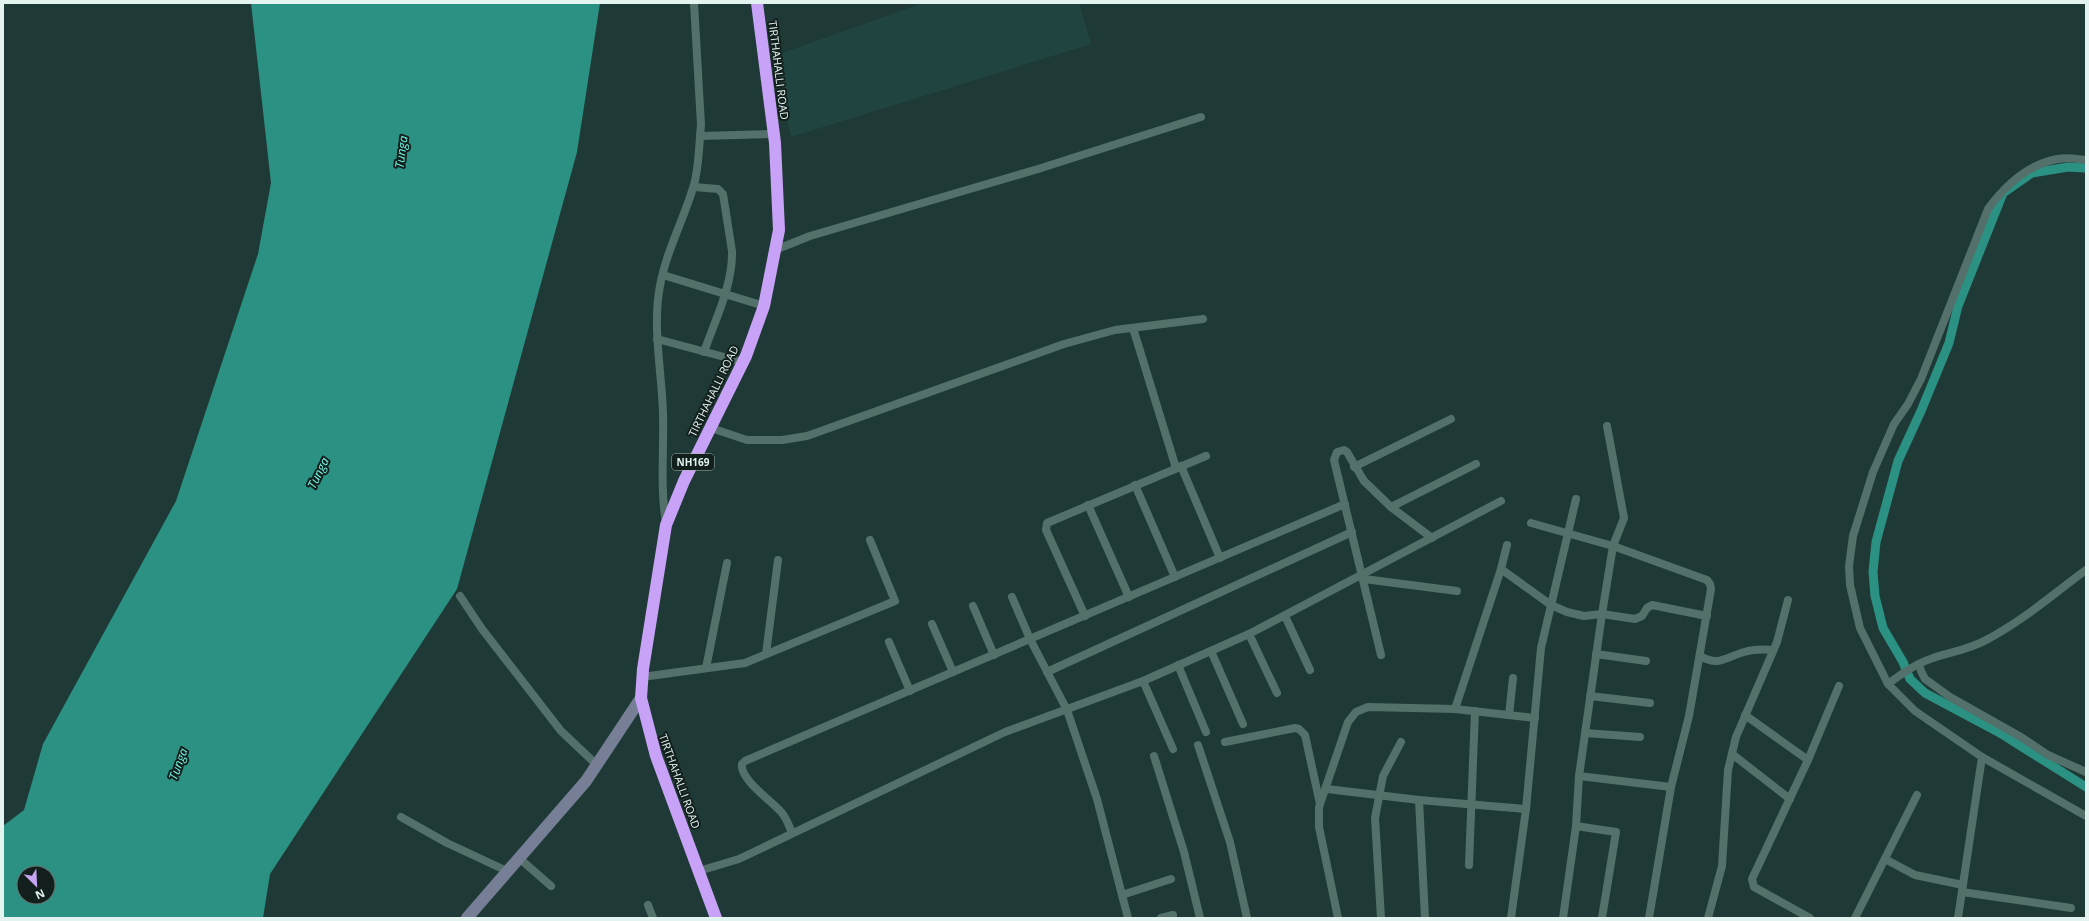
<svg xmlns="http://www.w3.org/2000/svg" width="2089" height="921" viewBox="0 0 2089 921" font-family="'Open Sans',sans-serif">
<rect width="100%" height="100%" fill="#1f3a36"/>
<path fill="#204540" d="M923 3H1079L1091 44 791 137 774 56Z"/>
<path fill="#2b9183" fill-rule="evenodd" d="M251 3H600L577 152 457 589 270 874 263 918H3V826L24 810 43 744 176 501 258 254 271 183ZM24 873H48V897H24Z"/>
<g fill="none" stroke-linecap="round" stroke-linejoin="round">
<path stroke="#2b9183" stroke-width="9" d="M2086 168 2068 167 2032 173 2003 193 1958 306 1949 343 1921 411 1898 461 1876 542 1873 572 1875 596 1883 628 1903 662 1910 679 1925 693 2000 733 2086 787"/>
<g stroke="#53706b" stroke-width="8">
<path d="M700 136 774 134"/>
<path d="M2086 160C2077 159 2067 157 2058 159 2028 164 2005 186 1988 209L1921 379 1908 404 1894 424 1873 472 1853 536 1849 566 1850 585 1860 628 1888 684 1915 711 1982 757 2086 816"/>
<path d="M694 187 718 189 723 194 732 251C733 285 715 320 704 352"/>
<path d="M775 250 810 236 1038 169 1201 117"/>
<path d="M663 275 764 306"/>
<path d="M1133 328 1176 468"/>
<path d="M657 339 743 362"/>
<path d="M711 428 747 440H782L807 436 1064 344 1115 330 1203 319"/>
<path d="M1181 466 1220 558"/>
<path d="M1354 467 1451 419"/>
<path d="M1135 485 1175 577"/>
<path d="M1088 505 1129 597"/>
<path d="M1391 507 1476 464"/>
<path d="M666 523C660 487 664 451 663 414 662 373 652 326 660 286 666 252 683 221 693 188 699 170 699 144 701 125L694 3"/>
<path d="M1531 523 1613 546 1707 580 1710 584 1711 589 1689 716 1671 787 1649 918"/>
<path d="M1501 569 1551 605 1567 612 1584 616 1602 614 1635 619 1642 616 1647 608 1652 605 1707 616"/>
<path d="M1364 579 1457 591"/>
<path d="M460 596 482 629 561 731 598 766"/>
<path d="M1012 597 1030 639 1067 710 1097 799 1128 918"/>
<path d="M973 606 994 655"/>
<path d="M1085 616 1046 530 1047 523 1206 456"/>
<path d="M1285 616 1310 670"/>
<path d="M932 624 953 672"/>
<path d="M1249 634 1277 693"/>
<path d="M889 642 910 691"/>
<path d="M1211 651 1243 724"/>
<path d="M766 654 778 560"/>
<path d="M1596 654 1646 661"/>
<path d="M1381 655 1334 460 1337 452 1344 450 1347 452 1364 481 1391 507 1432 538"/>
<path d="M1700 656C1719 667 1726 657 1744 652 1754 649 1763 649 1773 650"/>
<path d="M1919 664 1921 671 1925 679 1950 697 2021 737 2048 755 2086 772"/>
<path d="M1178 665 1206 732"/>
<path d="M706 668 727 563"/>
<path d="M1047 672 1352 532"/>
<path d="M642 677 745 663 895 601 870 540"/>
<path d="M1143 681 1173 749"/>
<path d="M1888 684C1901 674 1917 663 1933 658 1951 652 1971 649 1988 639 2024 620 2053 594 2086 570"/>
<path d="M1590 696 1650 703"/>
<path d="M1455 709 1501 569 1507 545"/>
<path d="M1509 715 1513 678"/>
<path d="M1745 715 1808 760"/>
<path d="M1585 733 1640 737"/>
<path d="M1225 742 1295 728 1299 729 1305 735 1320 804"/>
<path d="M1198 745 1230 842 1247 918"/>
<path d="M1732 754 1790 799"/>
<path d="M1154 756 1184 852 1200 918"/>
<path d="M1579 776 1671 787"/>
<path d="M1327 789 1419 800 1526 809"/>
<path d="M1419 800 1425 918"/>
<path d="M401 817 447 843 507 871"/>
<path d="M1576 826 1616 832 1602 918"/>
<path d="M792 833C789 826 787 819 782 813 773 802 739 779 742 764L745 761 1345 504"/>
<path d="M519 858 551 886"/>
<path d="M1885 859 1915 875 1963 885"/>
<path d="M1469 865 1475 711"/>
<path d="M699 871 739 859 1005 732 1143 681 1249 634 1501 501"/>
<path d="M1962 892 2071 908"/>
<path d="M1122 895 1171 879"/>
<path d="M648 905 653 918"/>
<path d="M1161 918 1173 915"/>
<path d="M1338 918 1319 827V807L1348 722 1356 712 1368 707 1455 709 1535 718"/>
<path d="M1381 918 1375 818 1383 776 1401 742"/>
<path d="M1511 918 1526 809 1541 648 1576 499"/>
<path d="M1563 918 1576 826 1579 776 1602 614 1613 546 1624 518 1607 426"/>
<path d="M1708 918 1722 866 1728 770 1736 737 1777 642 1788 600"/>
<path d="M1810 918 1754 887 1752 879 1808 760 1839 686"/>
<path d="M1855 918 1917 795"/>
<path d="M1958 918 1982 757"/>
</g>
<path stroke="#767f95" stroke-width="12" d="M467 918 586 781 641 698"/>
<path stroke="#c8a2f7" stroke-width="12" d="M716 918 656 756 641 698 643 669 666 525 684 481 746 356 764 306 779 230 775 143 757 3"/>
</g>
<g text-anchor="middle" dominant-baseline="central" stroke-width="4" stroke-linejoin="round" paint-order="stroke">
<rect fill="#131f1d" stroke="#a5b3b1" stroke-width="1" x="672" y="454" width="42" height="16" rx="3"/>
<g font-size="10" font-weight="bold" fill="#e3f3f0">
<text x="693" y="462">NH169</text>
</g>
<g font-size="11" fill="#e3f3f0" stroke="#131f1d">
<text transform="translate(779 70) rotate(83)">TIRTHAHALLI ROAD</text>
<text transform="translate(713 391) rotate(-64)">TIRTHAHALLI ROAD</text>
<text transform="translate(680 781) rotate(70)">TIRTHAHALLI ROAD</text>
</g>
<g font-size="12" font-style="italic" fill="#73fce8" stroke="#131f1d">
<text transform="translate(401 152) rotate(-83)">Tunga</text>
<text transform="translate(318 473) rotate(-64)">Tunga</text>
<text transform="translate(178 764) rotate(-70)">Tunga</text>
</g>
</g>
<rect width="2089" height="921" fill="none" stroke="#e3f3f0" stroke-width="8"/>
<g transform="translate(36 885) rotate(156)"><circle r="19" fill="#131f1d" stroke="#667471"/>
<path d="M0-3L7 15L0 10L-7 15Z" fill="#c6a6f0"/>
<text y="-6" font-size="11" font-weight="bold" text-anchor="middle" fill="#e3f3f0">N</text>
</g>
</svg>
